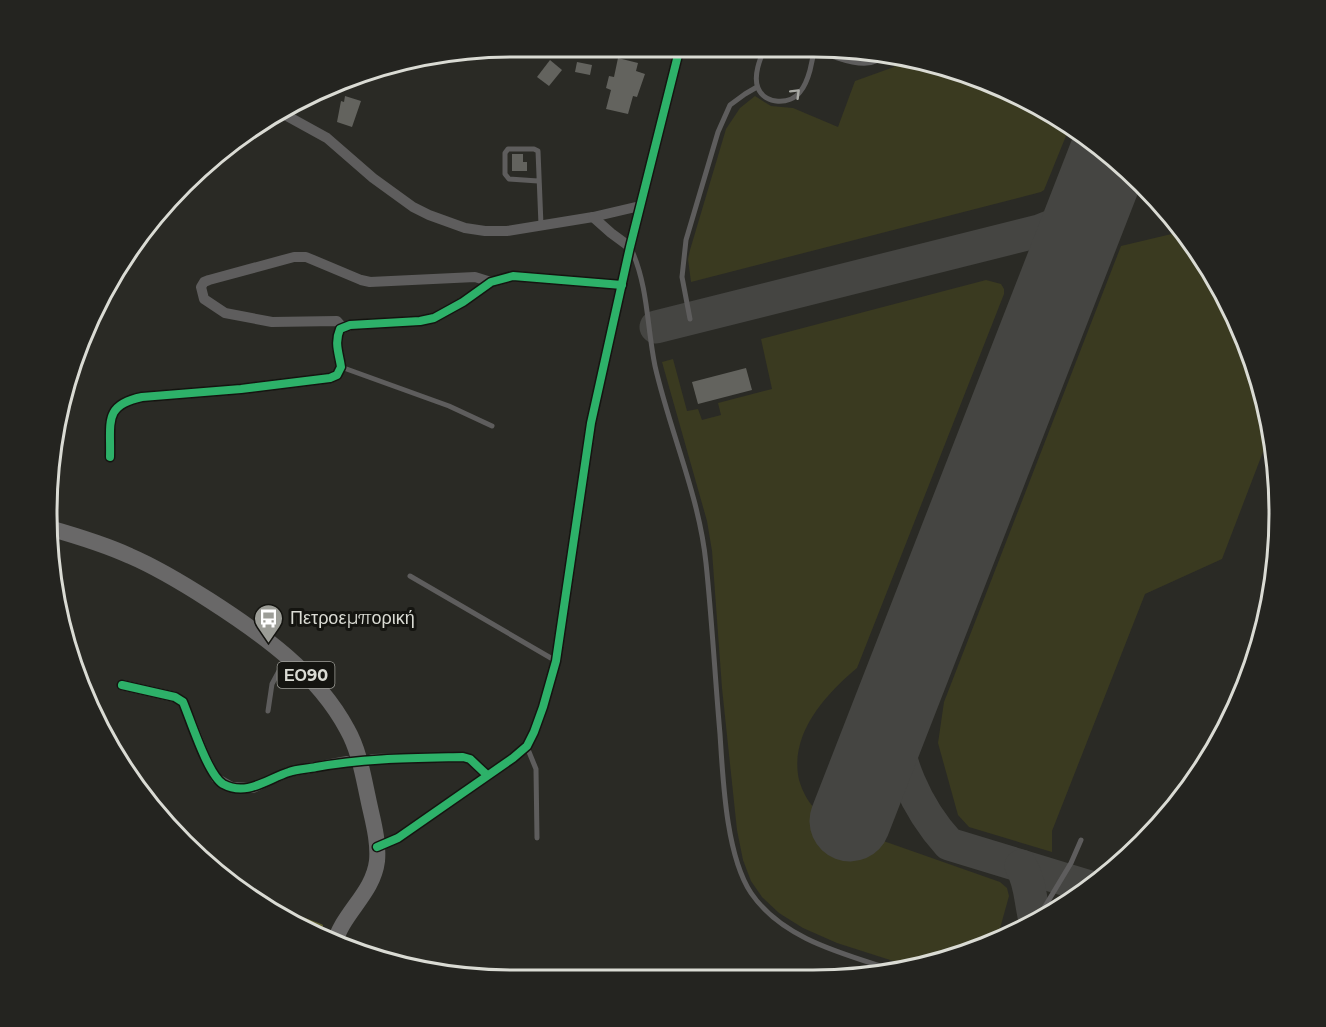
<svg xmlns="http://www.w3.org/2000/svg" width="1326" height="1027" viewBox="0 0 1326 1027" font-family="Montserrat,sans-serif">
<rect width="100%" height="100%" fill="#2a2a25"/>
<g fill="#3a3a20">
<path d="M898 57 934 63 1019 95 1070 126 1044 190 1041 192 691 282 688 259 690 250 726 129 740 108 755 96 771 106 793 108 838 127 855 81 894 67Z"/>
<path d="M1180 232 1201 254 1244 335 1271 423V431L1222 559 1145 594 1052 831V852L969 827 958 815 938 743 944 702 1121 246Z"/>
<path d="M986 280 1001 284 1004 289V294L857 668C825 695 789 734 799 780 803 793 809 805 821 814 839 828 870 836 892 844 928 857 964 869 1000 882L1007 888 1009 896 999 932 1006 934 963 956 912 967 837 943 803 928 779 913 762 897 751 881 743 860 737 830 722 688 712 551 707 521 662 362 673 359 687 411 698 409 702 420 721 415 718 403 772 389 761 339Z"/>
</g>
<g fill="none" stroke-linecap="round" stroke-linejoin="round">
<path stroke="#60602f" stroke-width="4" d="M252 900 321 926"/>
<g stroke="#454542" stroke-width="33">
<path d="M656 327 1039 231C1073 219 1080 212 1099 182"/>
<path d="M893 709C894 758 916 808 949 844L1090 887"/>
<path d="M1021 866C1031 883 1030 901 1035 920"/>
</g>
<path stroke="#454542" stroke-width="81" d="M850 821 1109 156"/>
</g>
<g fill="#63635e">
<path d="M618 58 638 63 636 71 645 74 637 97 633 96 628 114 606 109 611 90 606 88 609 76 614 77Z"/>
<path d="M550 60 562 70 549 86 537 77Z"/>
<path d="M577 62 592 65 590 75 575 72Z"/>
<path d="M345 96 361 101 352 127 337 122 341 101 344 102Z"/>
<path d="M512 154H523V162H527V171H512Z"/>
<path d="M746 368 752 390 698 404 692 382Z"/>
</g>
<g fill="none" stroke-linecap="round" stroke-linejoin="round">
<g stroke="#5e5d5d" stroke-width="5">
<path d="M765 47C760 59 753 76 758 88 765 105 790 105 800 92 809 81 813 60 814 47"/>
<path d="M814 49C831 56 872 74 884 54"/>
<path d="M290 116 295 103"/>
<path d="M538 181 509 179 505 174V153L508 149H534L538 151 541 225"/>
<path d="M632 251C648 287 647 327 655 366 670 432 699 495 706 563 712 620 715 677 720 734 723 780 726 855 751 893 783 940 845 954 896 971"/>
<path d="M690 319 682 277 686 240 718 132 730 105 745 94 757 87"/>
<path d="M341 367 449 406 492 426"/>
<path d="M410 576 556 661"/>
<path d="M268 711 272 684 286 658"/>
<path d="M527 747 536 769 537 838"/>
<path d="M1038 918 1071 863 1081 840"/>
</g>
<g stroke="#5e5d5d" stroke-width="10">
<path d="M278 111 327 138 373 178 413 207 429 215 465 228 485 231H507L593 217 640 206"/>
<path d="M593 217 611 233 630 247"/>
<path d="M343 328 337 321 272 322 225 313 204 299 201 287 204 282 209 280 294 257H306L361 280 370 282 475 277 491 282"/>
<path d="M110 457C111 423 103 405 142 397L241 389 330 378 337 375 341 367C339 353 334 343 340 329L350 325 420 321 434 318 463 302 491 282 513 276 622 285"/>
<path d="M122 685 175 697 183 702 205 757 216 778 232 787 253 788 288 772 347 761"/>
<path d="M372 759 463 757 470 759 487 775"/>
<path d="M377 847 398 838 513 758 527 746 534 732 543 707 556 661 591 423 630 247 680 47"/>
</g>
<path stroke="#696868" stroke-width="16" d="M49 528C77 536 104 544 130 556 158 568 184 584 209 600 262 634 317 673 347 729 359 750 363 775 368 798 372 818 379 840 377 861 373 894 342 913 334 945"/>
<defs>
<g id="cycleway">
<path d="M110 457C111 423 103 405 142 397L241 389 330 378 337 375 341 367C339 353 334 343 340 329L350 325 420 321 434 318 463 302 491 282 513 276 622 285"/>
<path d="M122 685 175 697 183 702C191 721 208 775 223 784 247 797 267 779 289 772 297 769 307 769 316 767 364 758 413 758 463 757L470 759 487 775"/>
<path d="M377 847 398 838 513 758 527 746 534 732 543 707 556 661 591 423 630 247 680 47"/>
</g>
</defs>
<use href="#cycleway" stroke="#141410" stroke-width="11"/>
<use href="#cycleway" stroke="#2db169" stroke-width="8"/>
</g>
<defs><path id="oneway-chevron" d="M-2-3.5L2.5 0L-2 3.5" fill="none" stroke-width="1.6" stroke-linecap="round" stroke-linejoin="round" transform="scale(1.5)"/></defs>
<use stroke="#a8a9a4" href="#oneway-chevron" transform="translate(796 93) rotate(-45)"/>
<defs>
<symbol id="bus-pin" viewBox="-11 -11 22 30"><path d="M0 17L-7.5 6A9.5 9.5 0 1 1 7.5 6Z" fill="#9c9d97" stroke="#141410"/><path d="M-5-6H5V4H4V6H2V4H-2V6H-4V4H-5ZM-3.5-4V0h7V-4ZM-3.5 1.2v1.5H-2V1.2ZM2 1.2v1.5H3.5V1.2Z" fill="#fff"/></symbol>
</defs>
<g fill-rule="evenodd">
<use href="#bus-pin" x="252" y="602" width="33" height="45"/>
</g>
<g text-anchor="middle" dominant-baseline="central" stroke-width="6" stroke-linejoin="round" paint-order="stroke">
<rect fill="#141410" stroke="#9f9f99" stroke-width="1.5" x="277.5" y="662" width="57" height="26" rx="4.5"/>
<g font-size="16" font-weight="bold" fill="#dadbd4">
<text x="306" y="675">ΕΟ90</text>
</g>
<g font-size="18" fill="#dadbd4" stroke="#141410" text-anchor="start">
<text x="290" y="618">Πετροεμπορική</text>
</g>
</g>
<path d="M0 0H1326V1027H0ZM513 57H813A456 456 0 0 1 1269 513V514A456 456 0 0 1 813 970H513A456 456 0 0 1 57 514V513A456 456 0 0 1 513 57Z" fill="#242420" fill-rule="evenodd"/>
<path fill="none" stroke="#dadbd4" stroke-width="3" d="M513 57H813A456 456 0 0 1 1269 513V514A456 456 0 0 1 813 970H513A456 456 0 0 1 57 514V513A456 456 0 0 1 513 57Z"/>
</svg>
